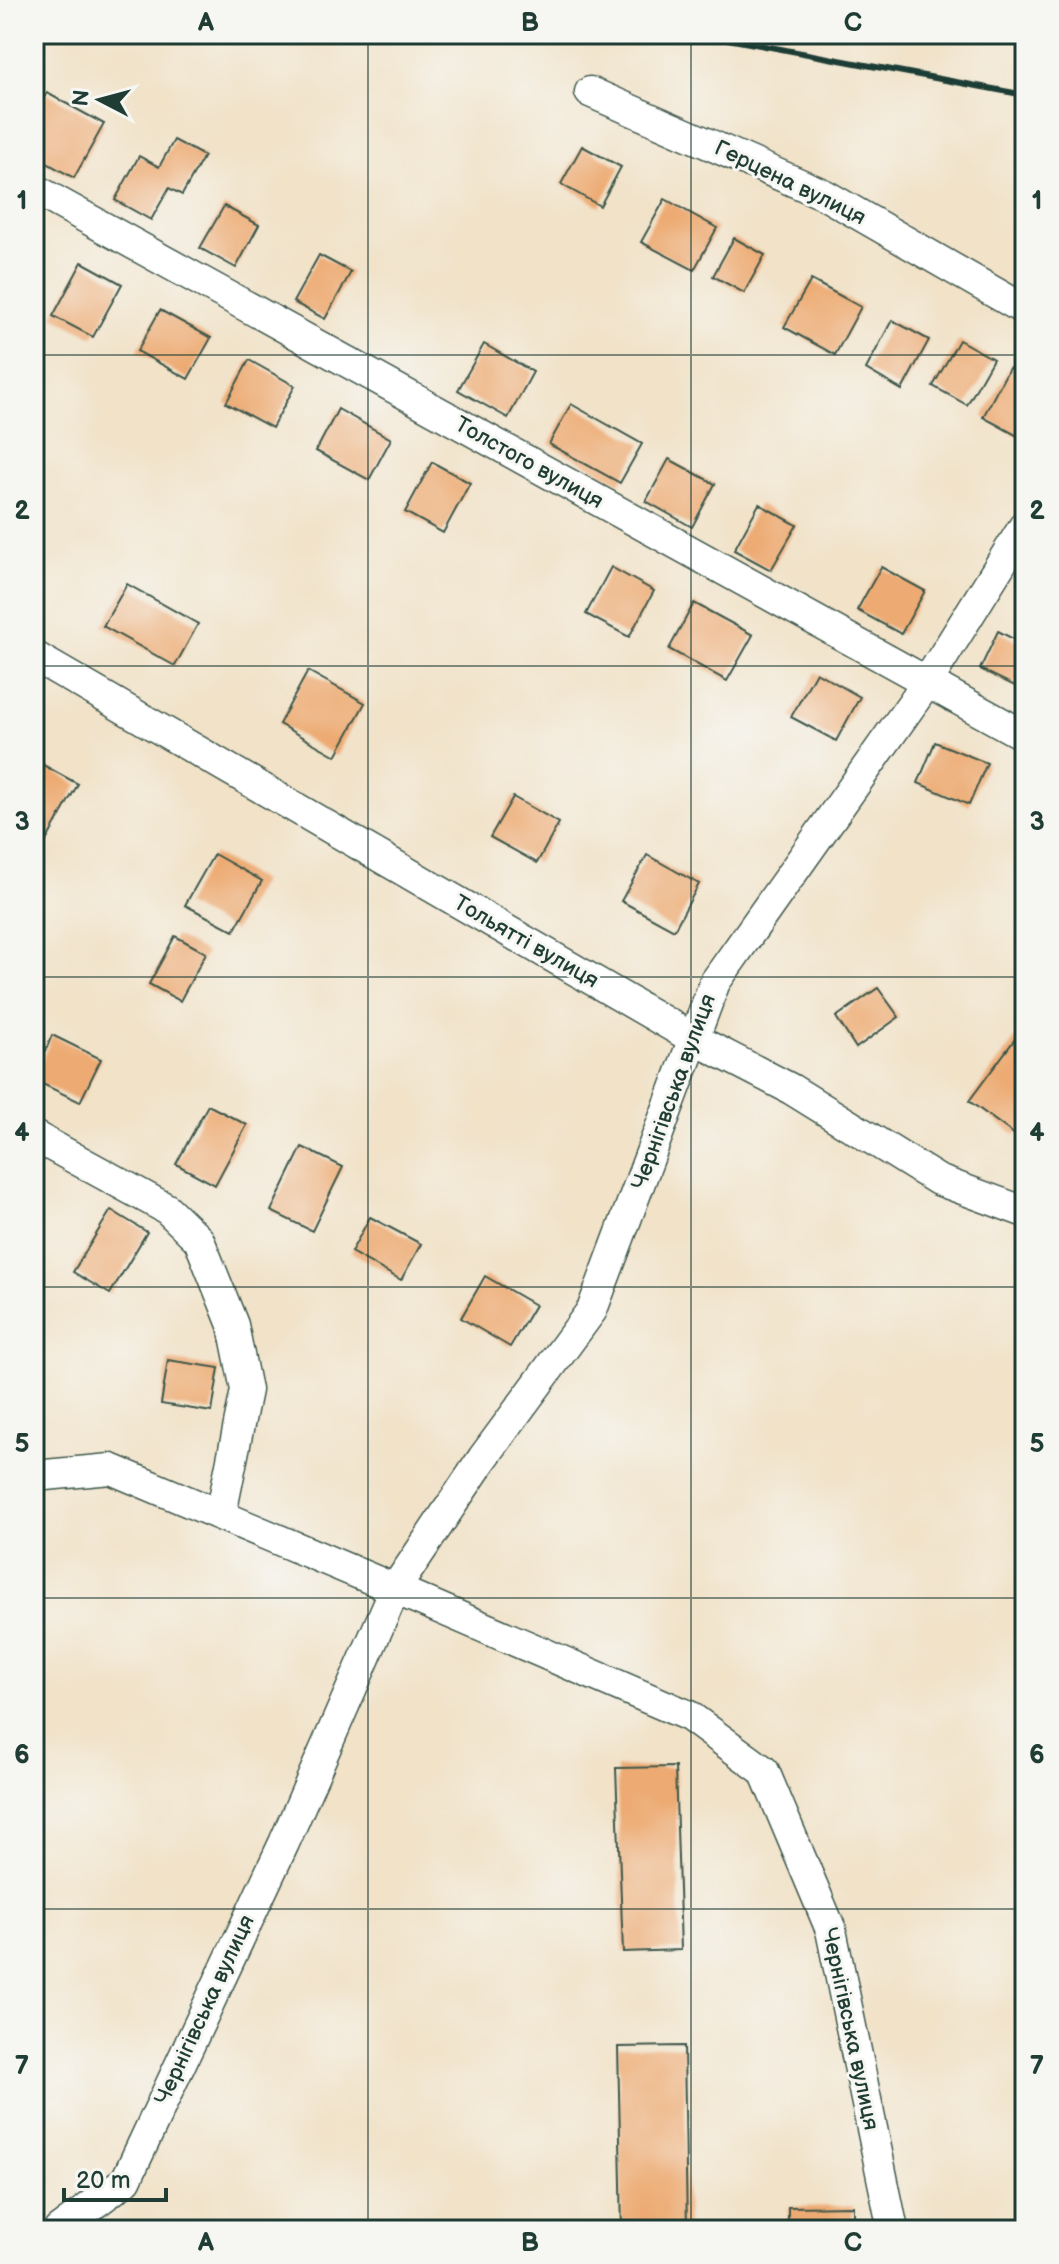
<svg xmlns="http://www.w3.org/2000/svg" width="1059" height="2264" viewBox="0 0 1059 2264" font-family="'Balsamiq Sans',sans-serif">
<rect width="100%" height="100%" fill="#f6f6f2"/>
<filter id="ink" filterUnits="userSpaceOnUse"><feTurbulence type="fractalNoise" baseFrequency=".0125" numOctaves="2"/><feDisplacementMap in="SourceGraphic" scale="16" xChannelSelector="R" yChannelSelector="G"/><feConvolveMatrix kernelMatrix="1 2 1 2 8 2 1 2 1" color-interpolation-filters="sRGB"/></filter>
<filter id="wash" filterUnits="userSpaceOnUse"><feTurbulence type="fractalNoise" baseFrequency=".006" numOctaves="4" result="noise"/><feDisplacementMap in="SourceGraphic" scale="32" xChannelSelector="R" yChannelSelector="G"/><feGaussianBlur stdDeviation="1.8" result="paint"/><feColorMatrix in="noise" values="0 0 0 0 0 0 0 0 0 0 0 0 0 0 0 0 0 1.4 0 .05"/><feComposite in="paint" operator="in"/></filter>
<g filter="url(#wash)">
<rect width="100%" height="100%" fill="#f1e2c8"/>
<g id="blocks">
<g fill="#edab73">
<path d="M47 93 104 124 74 178 34 156V115Z"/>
<path d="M174 140 204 156 182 195 169 188 151 220 115 200 139 156 159 167Z"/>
<path d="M582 146 621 167 600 206 561 184Z"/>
<path d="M665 199 717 228 694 270 641 242Z"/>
<path d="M224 206 259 225 236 268 200 248Z"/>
<path d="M734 238 765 255 744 293 713 276Z"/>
<path d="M319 255 351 272 325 319 293 302Z"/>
<path d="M82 262 122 284 93 337 53 316Z"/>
<path d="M811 280 861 307 835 355 784 327Z"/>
<path d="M160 310 211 338 188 379 137 351Z"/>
<path d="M892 320 929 340 902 390 866 369Z"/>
<path d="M959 340 993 359 967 405 933 386Z"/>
<path d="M484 344 533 372 508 418 458 390Z"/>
<path d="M249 360 295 386 272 428 226 403Z"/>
<path d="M1009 368 1025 376V440L983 417Z"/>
<path d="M571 404 642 444 620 483 549 444Z"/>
<path d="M338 409 391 439 369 480 316 451Z"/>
<path d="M669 459 715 484 692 527 646 501Z"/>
<path d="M432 462 470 483 443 533 405 512Z"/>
<path d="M759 504 797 525 771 570 734 550Z"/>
<path d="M611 567 654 591 629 637 586 614Z"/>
<path d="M881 567 925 591 901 634 857 610Z"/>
<path d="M127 584 198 624 175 666 103 626Z"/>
<path d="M694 603 753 635 727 681 669 649Z"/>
<path d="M998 631 1025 645V682L1021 689 980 669Z"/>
<path d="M308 671 365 703 336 756 279 724Z"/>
<path d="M816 672 860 697 836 741 791 717Z"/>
<path d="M935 742 987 763 969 805 918 783Z"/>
<path d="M34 760 78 784 46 841 34 834Z"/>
<path d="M513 797 559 823 537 863 490 837Z"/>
<path d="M214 854 262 881 234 931 185 905Z"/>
<path d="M647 855 699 884 674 930 621 901Z"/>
<path d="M175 936 206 953 180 1001 149 984Z"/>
<path d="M878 988 899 1017 856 1048 836 1017Z"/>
<path d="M52 1035 101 1059 80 1102 34 1080Z"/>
<path d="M1018 1035 1025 1040V1122L1015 1135 969 1101Z"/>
<path d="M208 1105 247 1125 215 1185 176 1164Z"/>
<path d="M302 1147 343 1167 312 1231 271 1211Z"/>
<path d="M111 1210 147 1232 110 1294 73 1272Z"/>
<path d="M370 1217 421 1244 401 1280 351 1252Z"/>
<path d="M485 1276 535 1305 510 1347 461 1318Z"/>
<path d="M168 1360 219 1368 212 1412 161 1404Z"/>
<path d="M675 1767 681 1950 623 1952 616 1768Z"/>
<path d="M684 2046 687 2230H622L618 2047Z"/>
<path d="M853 2206V2230H788V2207Z"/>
</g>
</g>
</g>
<g filter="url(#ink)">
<use href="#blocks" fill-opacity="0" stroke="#3e564a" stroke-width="2"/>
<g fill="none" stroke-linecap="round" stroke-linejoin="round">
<defs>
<g id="minor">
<path d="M590 92 825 195 1025 310"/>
<path d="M34 189 1025 736"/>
<path d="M34 656 696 1040 791 1089 938 1180 1025 1212"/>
<path d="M34 1136 167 1209 199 1240 233 1325 246 1390 221 1514"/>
<path d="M34 1476 111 1469 395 1589 483 1458 592 1310 715 982 926 684 1025 525"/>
<path d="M59 2230 126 2180 284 1843 395 1589 689 1716 764 1771 831 1930 893 2230"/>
</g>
</defs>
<use href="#minor" stroke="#3e564a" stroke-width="33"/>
<use href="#minor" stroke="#fff" stroke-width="30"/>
<path stroke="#1f3d34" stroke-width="6" d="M701 34 1025 95"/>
</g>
</g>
<path fill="none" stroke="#1f3d34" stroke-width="2" stroke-opacity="0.55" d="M368 34V2230M691 34V2230M34 355H1025M34 666H1025M34 977H1025M34 1287H1025M34 1598H1025M34 1909H1025"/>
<g text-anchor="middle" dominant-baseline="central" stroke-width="6" stroke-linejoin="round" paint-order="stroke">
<g font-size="22" fill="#1f3d34" stroke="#f6f6f2">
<text transform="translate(790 183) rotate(26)">Герцена вулиця</text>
<text transform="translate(529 463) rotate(29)">Толстого вулиця</text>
<text transform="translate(526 942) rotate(30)">Тольятті вулиця</text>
<text transform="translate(674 1092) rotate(-70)">Чернігівська вулиця</text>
<text transform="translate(205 2010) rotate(-65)">Чернігівська вулиця</text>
<text transform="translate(850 2029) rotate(78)">Чернігівська вулиця</text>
</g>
</g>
<rect width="1059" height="2264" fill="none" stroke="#f6f6f2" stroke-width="88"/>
<g transform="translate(100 100) rotate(276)" stroke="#f6f6f2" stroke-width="6" paint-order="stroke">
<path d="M0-6L14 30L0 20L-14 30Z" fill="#1f3d34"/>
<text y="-12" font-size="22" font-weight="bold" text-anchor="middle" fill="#1f3d34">N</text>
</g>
<path d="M64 2188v12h102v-12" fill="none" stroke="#1f3d34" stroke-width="4"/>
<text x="76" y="2188" font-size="24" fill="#1f3d34" stroke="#f6f6f2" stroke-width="6" paint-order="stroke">20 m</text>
<rect x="44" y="44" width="971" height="2176" fill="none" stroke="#1f3d34" stroke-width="3"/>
<g font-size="26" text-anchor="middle" font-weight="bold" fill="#1f3d34">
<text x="206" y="31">A</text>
<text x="530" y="31">B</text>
<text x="853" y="31">C</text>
<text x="22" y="209">1</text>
<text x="1037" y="209">1</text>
<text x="22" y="519">2</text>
<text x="1037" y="519">2</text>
<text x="22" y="830">3</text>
<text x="1037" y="830">3</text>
<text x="22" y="1141">4</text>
<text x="1037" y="1141">4</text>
<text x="22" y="1452">5</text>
<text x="1037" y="1452">5</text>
<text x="22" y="1763">6</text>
<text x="1037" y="1763">6</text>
<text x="22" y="2074">7</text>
<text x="1037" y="2074">7</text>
<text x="206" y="2251">A</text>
<text x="530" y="2251">B</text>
<text x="853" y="2251">C</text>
</g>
</svg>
